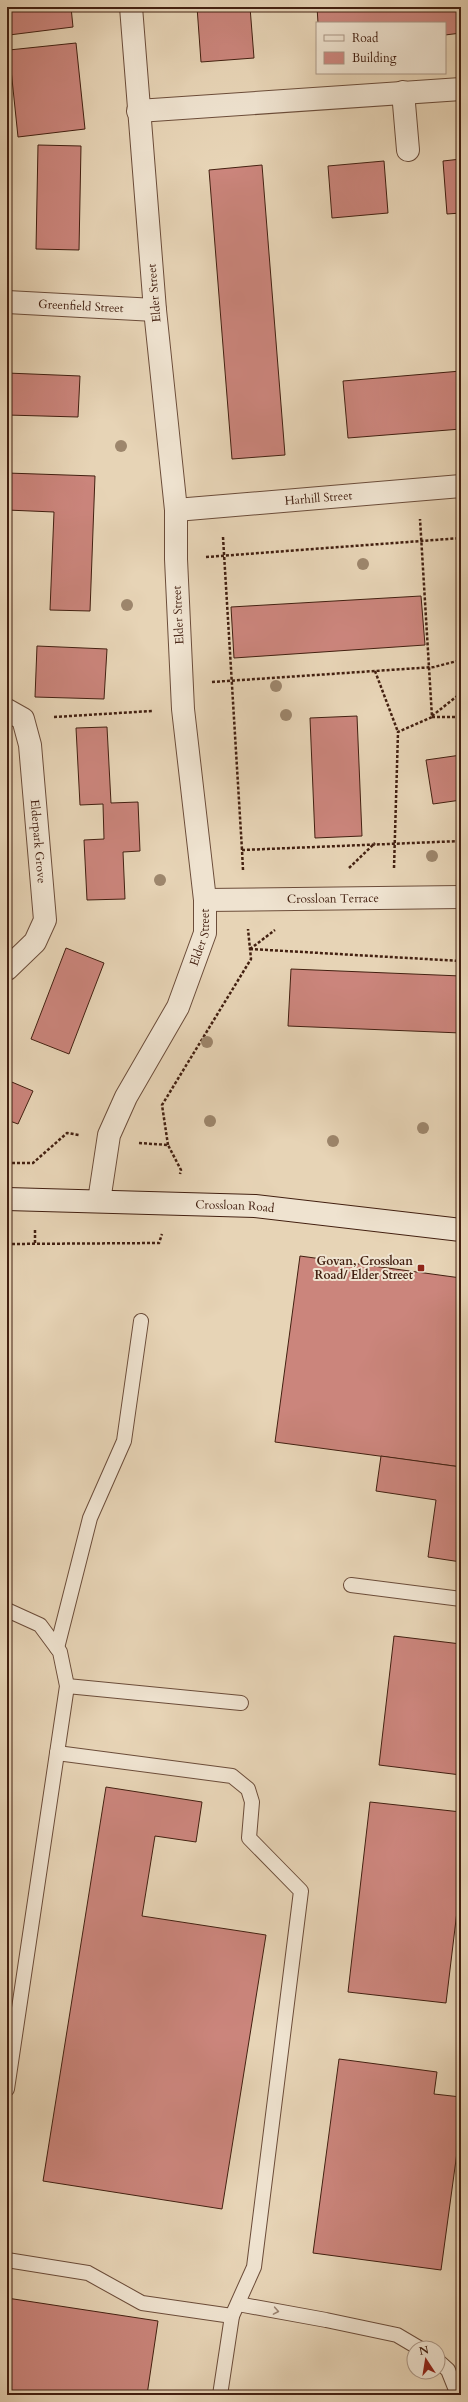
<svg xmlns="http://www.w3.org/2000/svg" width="468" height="2402" viewBox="0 0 468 2402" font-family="Cardo,serif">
<rect width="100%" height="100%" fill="#e7d4b6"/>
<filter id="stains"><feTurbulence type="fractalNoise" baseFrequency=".005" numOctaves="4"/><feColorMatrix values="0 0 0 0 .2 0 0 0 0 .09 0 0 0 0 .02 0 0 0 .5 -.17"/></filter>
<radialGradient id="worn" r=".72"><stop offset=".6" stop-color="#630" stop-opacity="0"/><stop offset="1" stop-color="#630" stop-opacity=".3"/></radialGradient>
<g fill="#cb857c" stroke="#432011">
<path d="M7 7H71L73 27 9 35Z"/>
<path d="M197 7H250L254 58 201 62Z"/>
<path d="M317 7H461V33L445 35V23H318Z"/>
<path d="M76 43 85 129 18 137 9 50Z"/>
<path d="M38 145 81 146 79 250 36 249Z"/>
<path d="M461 159V213L447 214 443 161Z"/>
<path d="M384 161 388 213 332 218 328 166Z"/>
<path d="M262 165 285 455 232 459 209 170Z"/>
<path d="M461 371V429L348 438 343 381Z"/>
<path d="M7 373 80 376 78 417 7 415Z"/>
<path d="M7 473 95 476 90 611 50 610 54 512 7 510Z"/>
<path d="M421 596 425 645 234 658 231 607Z"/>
<path d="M37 646 107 649 104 699 35 697Z"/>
<path d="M357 716 362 836 315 838 310 718Z"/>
<path d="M107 727 111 803 138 802 140 851 123 852 125 899 87 900 84 840 104 839 103 804 80 805 76 728Z"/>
<path d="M461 755V800L433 804 426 760Z"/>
<path d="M66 948 104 963 69 1054 31 1039Z"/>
<path d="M291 969 461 976V1033L288 1026Z"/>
<path d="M7 1080 33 1091 18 1124 7 1120Z"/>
<path d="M300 1256 461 1278V1467L275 1442Z"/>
<path d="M381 1456 461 1467V1562L428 1557 436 1500 376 1491Z"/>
<path d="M394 1636 461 1644V1775L379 1765Z"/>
<path d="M106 1787 202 1802 196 1842 155 1836 142 1916 266 1935 222 2209 43 2181Z"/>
<path d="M370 1802 461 1812V1878L446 2003 348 1992Z"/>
<path d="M339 2059 437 2072 434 2094 461 2097V2123L441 2270 313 2253Z"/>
<path d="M7 2298 158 2321 147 2395H7Z"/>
</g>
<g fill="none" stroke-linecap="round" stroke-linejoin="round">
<defs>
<g id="lane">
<path d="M351 1585 461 1599"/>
<path d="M7 1610 40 1625 60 1652 67 1686 7 2089"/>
<path d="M57 1648 90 1518 124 1441 141 1321"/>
<path d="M67 1686 241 1703"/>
<path d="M57 1753 232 1776 248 1789 252 1802 249 1838 301 1891 254 2267 232 2316"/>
<path d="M7 2260 88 2273 142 2303 232 2316 220 2395"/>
<path d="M238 2304 326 2320 397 2335 419 2348"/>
<path d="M438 2361 448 2370 458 2395"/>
</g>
<g id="street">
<path d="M403 92 408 150"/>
<path d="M138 111 461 89"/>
<path id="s1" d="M7 302 155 310"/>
<path id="s2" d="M176 510 461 486"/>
<path id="s3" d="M7 710 23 719 30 745 45 920 35 942 7 969"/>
<path id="s4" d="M205 900 461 897"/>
<path id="s5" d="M99 1201 109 1135 126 1097 178 1007 205 933V900L183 709 176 559V510L155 310 131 7"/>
</g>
<g id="secondary">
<path id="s6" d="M7 1199 255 1206 461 1230"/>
</g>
</defs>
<use href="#lane" stroke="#6c4d3a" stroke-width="16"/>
<use href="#street" stroke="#6c4d3a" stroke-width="24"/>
<use href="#secondary" stroke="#432011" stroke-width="24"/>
<g stroke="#432011" stroke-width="2.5" stroke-dasharray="3 2" stroke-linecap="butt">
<path d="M223 537 242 850"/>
<path d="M206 557 461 538"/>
<path d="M375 671 398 732"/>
<path d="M212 682 434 667 461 660"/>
<path d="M432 716 461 693"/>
<path d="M54 717 152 711"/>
<path d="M432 717H461"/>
<path d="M349 868 375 843"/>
<path d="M394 868 398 732 432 717 420 519"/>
<path d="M243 870 242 850 461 841"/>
<path d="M250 949 461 961"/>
<path d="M250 949 275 930"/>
<path d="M139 1143 168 1145 181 1170 180 1174"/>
<path d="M168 1145 162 1105 251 959 248 929"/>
<path d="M7 1163H33L67 1133 79 1135"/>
<path d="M35 1230V1244"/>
<path d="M7 1244 159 1243 162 1234"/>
</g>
<use href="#lane" stroke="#efe3d0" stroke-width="14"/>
<use href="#street" stroke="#efe3d0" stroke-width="22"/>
<use href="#secondary" stroke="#efe3d0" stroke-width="22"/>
</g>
<g fill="#9d866c">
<circle cx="121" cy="446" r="6"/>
<circle cx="363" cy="564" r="6"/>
<circle cx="127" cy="605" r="6"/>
<circle cx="276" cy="686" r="6"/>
<circle cx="286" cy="715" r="6"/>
<circle cx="432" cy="856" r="6"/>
<circle cx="160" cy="880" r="6"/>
<circle cx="207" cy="1042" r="6"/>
<circle cx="210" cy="1121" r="6"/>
<circle cx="423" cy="1128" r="6"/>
<circle cx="333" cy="1141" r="6"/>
</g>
<defs><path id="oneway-chevron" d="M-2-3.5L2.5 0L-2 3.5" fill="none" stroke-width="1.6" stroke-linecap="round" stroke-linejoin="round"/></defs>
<use stroke="#998270" href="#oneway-chevron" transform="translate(276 2311) rotate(10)"/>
<rect fill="#8f2418" stroke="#efe3d0" stroke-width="1.5" x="417" y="1264" width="8" height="8" rx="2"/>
<g text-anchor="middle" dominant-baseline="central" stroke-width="4" stroke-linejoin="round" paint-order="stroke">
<g font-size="12" fill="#432011" stroke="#efe3d0">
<text transform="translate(154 293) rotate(-95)">Elder Street</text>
<text stroke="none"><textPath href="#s1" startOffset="74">Greenfield Street</textPath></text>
<text stroke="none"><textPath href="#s2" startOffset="143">Harhill Street</textPath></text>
<text transform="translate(178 615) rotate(-93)">Elder Street</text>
<text stroke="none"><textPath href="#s3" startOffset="142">Elderpark Grove</textPath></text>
<text stroke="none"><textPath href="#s4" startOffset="128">Crossloan Terrace</textPath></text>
<text stroke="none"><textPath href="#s5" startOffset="286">Elder Street</textPath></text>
<text stroke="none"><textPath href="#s6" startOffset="228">Crossloan Road</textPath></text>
</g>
<g font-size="12" font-weight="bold" fill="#432011" stroke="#efe3d0" text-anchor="end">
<text x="413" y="1261">Govan, Crossloan<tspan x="413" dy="14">Road/ Elder Street</tspan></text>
</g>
</g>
<rect width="468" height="2402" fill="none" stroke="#e7d4b6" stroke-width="24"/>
<rect x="8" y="8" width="452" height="2386" fill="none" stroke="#432011" stroke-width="2"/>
<rect x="12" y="12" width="444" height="2378" fill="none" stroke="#432011"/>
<rect x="316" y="22" width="130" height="52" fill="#efe3d0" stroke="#aa9584"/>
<rect x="324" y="35" width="20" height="6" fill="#efe3d0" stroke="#aa9584"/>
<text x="352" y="42" font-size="12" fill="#432011">Road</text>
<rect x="324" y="52" width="20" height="12" fill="#cb857c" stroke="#aa9584"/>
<text x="352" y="62" font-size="12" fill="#432011">Building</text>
<g transform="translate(426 2360) rotate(348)"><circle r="19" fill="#efe3d0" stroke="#aa9584"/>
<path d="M0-3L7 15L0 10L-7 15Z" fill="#8f2418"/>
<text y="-6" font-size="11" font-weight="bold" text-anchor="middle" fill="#432011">N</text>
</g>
<rect width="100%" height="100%" filter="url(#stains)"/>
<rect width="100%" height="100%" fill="url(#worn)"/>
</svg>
